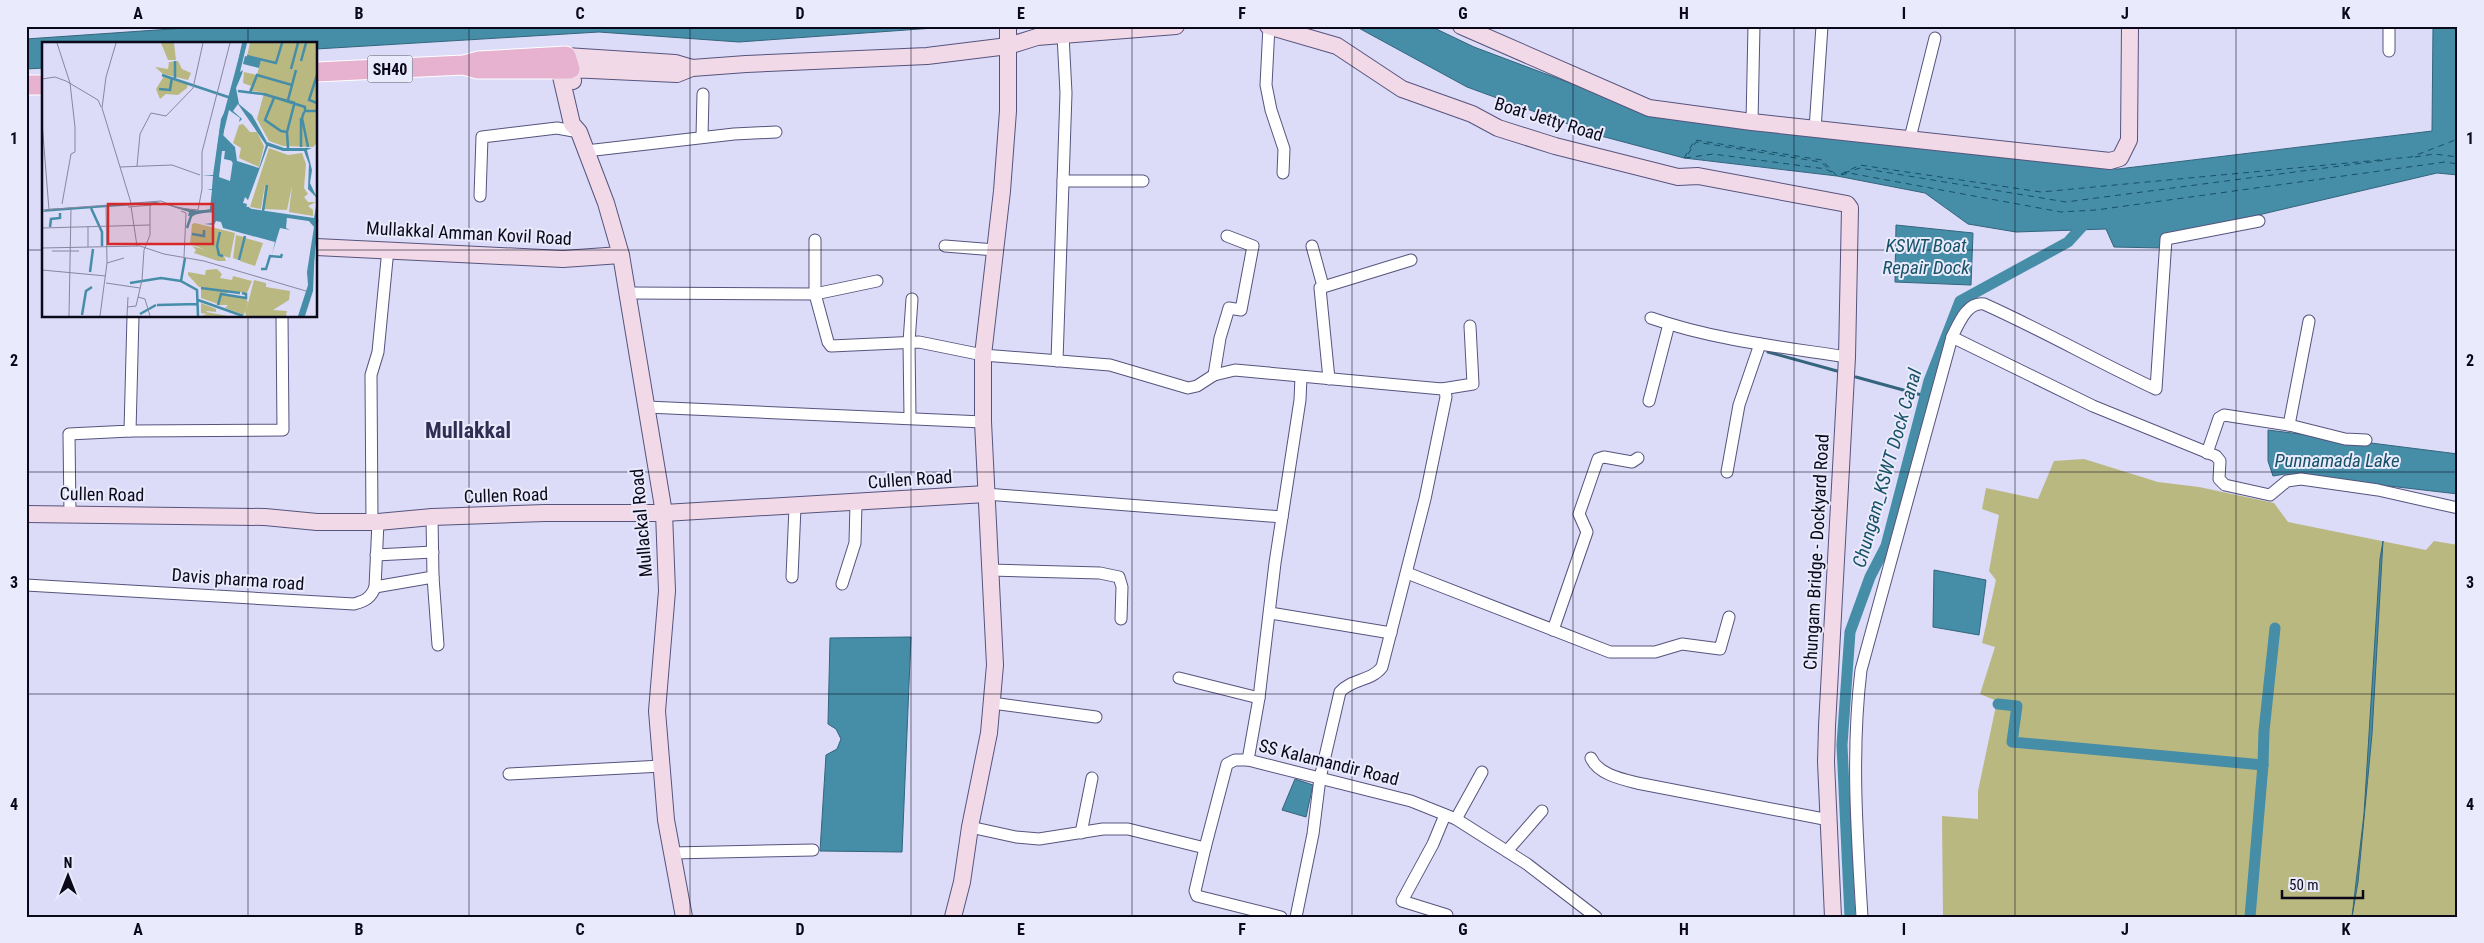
<svg xmlns="http://www.w3.org/2000/svg" width="2484" height="943" viewBox="0 0 2484 943" font-family="'Roboto Condensed',sans-serif">
<rect width="100%" height="100%" fill="#dcdbf8"/>
<path fill="#bab881" d="M2084 459 2158 482 2199 487 2274 503 2288 522 2426 550 2434 541 2458 545V917H1943L1942 816 1978 819V791L1997 701 1980 694 1995 647 1982 643 1996 580 1989 571 1999 515 1982 509 1986 488 2038 499 2054 461Z"/>
<g fill="#468da8" stroke="#34657d">
<path d="M215 26H962L739 42 599 32 316 49V44H44V68L26 69V39Z"/>
<path d="M1355 26H1430L1474 47 1650 113 1971 154 2118 169 2432 131 2433 26H2458V175L2437 173 2186 232 2162 248 2114 247 2106 229 2016 232 1968 224 1925 193 1837 176 1684 158 1601 136 1467 87Z"/>
<path d="M1896 225 1973 233 1971 285 1895 282Z"/>
<path d="M2268 430 2458 454V494L2285 474 2273 476 2268 461Z"/>
<path d="M2383 541 2372 734 2358 882 2352 917 2364 814 2380 559Z"/>
<path d="M1934 570 1986 580 1979 635 1933 627Z"/>
<path d="M911 637 902 852 820 851 826 755 837 749 841 739 836 729 828 724 830 638Z"/>
<path d="M1295 779 1313 785 1306 817 1282 810Z"/>
</g>
<g fill="none" stroke-linecap="round" stroke-linejoin="round">
<g stroke="#34657d" stroke-width="3">
<path d="M1768 352 1837 371"/>
<path d="M1856 377 1925 396"/>
</g>
<g stroke="#468da8" stroke-width="11">
<path d="M1998 704 2017 706 2012 742 2263 765 2264 731 2275 628"/>
<path d="M1850 917 1842 745 1850 632 1870 577 1886 546 1929 381 1960 301 2068 242 2089 219"/>
<path d="M2250 917 2263 765"/>
</g>
<g stroke="#175165" stroke-width="1" stroke-dasharray="6 5" stroke-linecap="butt">
<path d="M1688 154 1696 142 1821 162 1832 172"/>
<path d="M2415 157 2434 154 2458 157"/>
<path d="M1684 158 1695 140 1822 160 1837 176 1860 165 2041 192 2411 157 2458 139"/>
<path d="M1685 158 1713 154 1826 169 1831 172"/>
<path d="M1844 173 1860 168 2066 202 2386 160"/>
<path d="M1841 175 1849 173 2061 212 2096 210 2445 162 2458 164"/>
</g>
<defs>
<g id="street">
<path d="M1269 26 1266 85 1271 110 1284 149 1283 173"/>
<path d="M2389 51V26"/>
<path d="M1752 122 1754 26"/>
<path d="M1815 129 1822 26"/>
<path d="M702 137 703 94"/>
<path d="M1910 138 1935 38"/>
<path d="M586 151 734 134 776 132"/>
<path d="M1063 181H1143"/>
<path d="M480 196 482 137 557 128 579 132"/>
<path d="M815 240V294L828 342 831 346 919 342 983 355 1110 365 1188 388 1197 386 1214 375 1235 370 1442 389 1445 391 1446 397 1425 499 1382 667C1372 681 1351 679 1340 692L1320 778 1313 834 1296 917"/>
<path d="M945 246 995 250"/>
<path d="M1312 246 1323 286"/>
<path d="M629 293 815 294 877 281"/>
<path d="M1651 318C1714 340 1782 347 1847 357"/>
<path d="M1952 337 2093 406 2216 456 2220 461 2219 479 2225 485 2270 495 2287 481 2301 479 2378 490 2458 508"/>
<path d="M1057 361 1066 93 1063 35"/>
<path d="M1214 375 1220 338 1229 308 1241 310 1253 246 1227 236"/>
<path d="M1329 379 1320 288 1411 260"/>
<path d="M1442 389 1473 384 1470 326"/>
<path d="M1649 401 1669 324"/>
<path d="M647 407 983 422"/>
<path d="M910 417 909 342 912 299"/>
<path d="M2289 425 2309 321"/>
<path d="M130 431 283 430 282 316"/>
<path d="M2207 453 2219 418 2224 415 2289 425 2345 439 2366 440"/>
<path d="M1727 472 1739 405 1760 344"/>
<path d="M986 494 1282 517"/>
<path d="M70 513 69 434 130 431 133 316"/>
<path d="M372 522 371 375 378 352 388 249"/>
<path d="M376 555 433 552"/>
<path d="M990 570 1100 573 1119 577 1122 587 1121 619"/>
<path d="M1407 573 1610 652H1655L1682 644 1720 649 1729 617"/>
<path d="M433 577 438 645"/>
<path d="M792 577 795 507"/>
<path d="M842 584 855 543 856 503"/>
<path d="M26 585 354 604C365 601 371 598 375 587L378 522"/>
<path d="M375 587 433 577 432 517"/>
<path d="M1270 613 1391 633"/>
<path d="M1553 630 1587 532 1579 514 1598 459 1604 457 1632 462 1638 458"/>
<path d="M1179 678 1259 698"/>
<path d="M992 703 1096 717"/>
<path d="M1591 758C1598 774 1621 779 1637 783L1829 820"/>
<path d="M1248 760 1259 698 1275 563 1300 400 1301 377"/>
<path d="M509 774 662 766"/>
<path d="M1445 815 1433 844 1402 901 1447 915"/>
<path d="M1456 819 1482 772"/>
<path d="M970 827 1016 837 1039 839 1103 829H1128L1205 848 1227 764 1235 760H1248L1411 801 1456 819 1527 864 1596 917"/>
<path d="M1081 833 1092 778"/>
<path d="M1205 848 1195 891 1197 896 1281 917"/>
<path d="M1507 851 1542 811"/>
<path d="M672 853 813 850"/>
<path d="M1862 917C1857 833 1851 754 1861 670L1952 337C1958 325 1967 301 1984 304 2042 330 2098 362 2156 389L2166 239 2259 221"/>
</g>
<g id="secondary">
<path d="M1268 26 1337 46 1402 89 1472 114 1498 128 1555 146 1678 177 1698 176 1847 204 1850 208 1847 357 1827 726 1826 762 1833 917"/>
<path d="M1461 26 1649 108 1752 122 2110 161 2120 158 2129 140 2130 26"/>
<path d="M566 56 675 63 692 68"/>
<path d="M559 68 572 124 579 132 606 203 621 255 664 513 667 591 657 711 666 820 684 917"/>
<path d="M573 81 570 69 677 74 692 68 746 64 927 56 1008 46 1037 37 1176 26"/>
<path d="M316 247 563 259 621 255"/>
<path d="M26 514 265 517 317 522H378L432 517 545 513H664L986 494"/>
<path d="M953 917 962 882 970 827 989 733 995 665 983 422V355L1002 191 1008 111V26"/>
</g>
<g id="primary">
<path d="M316 72 464 65 479 61 566 56 570 69H477L464 65"/>
<path d="M26 85H44"/>
</g>
</defs>
<use href="#street" stroke="#56547d" stroke-width="13"/>
<use href="#secondary" stroke="#56547d" stroke-width="18"/>
<use href="#primary" stroke="#fff" stroke-width="21"/>
<use href="#street" stroke="#fff" stroke-width="11"/>
<use href="#secondary" stroke="#f2d9e7" stroke-width="16"/>
<use href="#primary" stroke="#e6b2d0" stroke-width="19"/>
</g>
<path fill="none" stroke="#0b0919" stroke-width="1" stroke-opacity="0.55" d="M248 26V44M469 26V917M690 26V917M911 26V917M1132 26V917M1352 26V917M1573 26V917M1794 26V917M2015 26V917M2236 26V917M26 250H44M316 250H2458M248 316V917M26 472H2458M26 694H2458"/>
<g text-anchor="middle" dominant-baseline="central" stroke-width="4" stroke-linejoin="round" paint-order="stroke">
<rect fill="#eaeafd" stroke="#4e4c5d" stroke-width="1" x="367.5" y="55.5" width="45" height="27" rx="4"/>
<g font-size="16" font-weight="bold" fill="#0b0919">
<text x="390" y="69">SH40</text>
</g>
<g font-size="18" fill="#0b0919" stroke="#eaeafd">
<text transform="translate(1549 119) rotate(17)">Boat Jetty Road</text>
<text transform="translate(469 233) rotate(3)">Mullakkal Amman Kovil Road</text>
<text transform="translate(910 479) rotate(-4)">Cullen Road</text>
<text transform="translate(102 494) rotate(1)">Cullen Road</text>
<text transform="translate(506 495) rotate(-2)">Cullen Road</text>
<text transform="translate(641 523) rotate(-95)">Mullackal Road</text>
<text transform="translate(1816 552) rotate(-87)">Chungam Bridge - Dockyard Road</text>
<text transform="translate(238 579) rotate(4)">Davis pharma road</text>
<text transform="translate(1329 762) rotate(14)">SS Kalamandir Road</text>
</g>
<g font-size="19" font-style="italic" fill="#175165" stroke="#eaeafd">
<text x="1926" y="245">KSWT Boat<tspan x="1926" dy="22">Repair Dock</tspan></text>
<text x="2337" y="460">Punnamada Lake</text>
<text transform="translate(1887 468) rotate(-74)">Chungam_KSWT Dock Canal</text>
</g>
<g font-size="22" font-weight="bold" fill="#312e54" stroke="#eaeafd">
<text x="468" y="430">Mullakkal</text>
</g>
</g>
<g transform="translate(42 42)">
<rect width="275" height="275" fill="#dcdbf8"/>
<path d="M119 1H132L134 18H126ZM208 1H275V101L271 105 241 104 227 99 215 77 222 51 207 48 209 44 201 41 202 30 215 33 219 18 205 14ZM136 19 140 27 149 31 146 38 121 32 113 25 126 27 127 20ZM122 34 146 41 145 46 136 53 124 52 118 57 114 47ZM201 82 208 90H215L222 104 217 125 197 116 199 106 191 101 197 83ZM227 106 246 113 260 111 264 122 262 146 266 152 262 155 266 160H274L266 164 271 168V174L247 170 250 144 245 168 221 167 223 142 219 167 208 165ZM153 181 193 191 188 216 182 214 184 219H176L152 211 154 208 150 204 164 208 148 202 150 182ZM194 193 202 195 196 218 191 216ZM203 196 221 201 213 224 198 219ZM175 227 180 232 178 236 190 238 191 234 210 239 205 251 157 245 146 233V230L163 233 164 228ZM212 238 224 241V245L248 249 247 258 231 268 245 269 244 274H204L203 269 202 273 183 266 186 263H177L179 253 203 256 206 260 204 269ZM159 246 186 249V251L179 252 176 262 159 256ZM159 261 174 267V270L165 269 164 270 186 274H159L165 272 159 271Z" fill="#bab881"/>
<path d="M200 1H205L198 30 201 28 200 32 194 46 197 62 210 73 225 100 242 106H270L265 108 270 128 268 141 275 156 266 147 267 122 262 109H241L226 104 206 158 203 155 201 161 205 162 204 166 272 176 275 159 271 249 263 274H256L266 243 265 230 272 185 266 178 245 175 244 186 248 188 238 186 230 212 233 200 181 186 179 180 174 179 172 183 162 182 171 181 172 169 146 174 147 170 119 161 0 170 5 167 114 160 156 169 169 167 170 148 165 147H170L171 134H160L171 133 179 77 187 61ZM196 62 224 103 217 126 195 119 193 105 181 93 187 68 198 76 197 80 200 77 191 69ZM180 109H183L182 117 191 119 188 139 177 135ZM203 14 219 18 217 26 201 22Z" fill="#468da8" fill-rule="evenodd"/>
<path fill="none" stroke="#468da8" stroke-width="2.5" d="M205 14 234 21 240 1M259 19 264 1M249 27 256 1M120 33 189 56M275 33 267 58 275 61M133 36V19M117 47 128 48 130 35M196 49 221 52M208 51 215 33 250 43M221 52 253 61M222 52 263 65V69H275M232 56 223 78 239 89 245 90M246 58 254 28M262 70 260 76 266 105M181 103 198 130 199 166M259 105V76M246 106 245 90 252 63M174 128 177 102M173 154 181 84M49 166 60 190V204M169 168 179 87 202 1M172 168 173 149M174 169 206 166 214 173H240M221 169 225 143M148 170 169 169 225 178 241 174 275 179 268 246 259 274M8 185 9 177 18 176V171M145 186 149 174 155 170M178 190 175 204 177 213 181 214M150 192 162 194V188M143 216 139 239 155 248 156 274M197 218 203 194M219 227H224L228 214 239 215 240 212M48 230 51 207M88 241 119 236 139 239M159 246 198 251M156 258 201 274M115 263 156 262M176 263 179 252 204 256V252L200 251M98 272 114 263M40 273 44 249 50 245"/>
<path fill="none" stroke="#88879f" stroke-width="1" d="M15 1 28 41 33 85V110L29 112 20 162M74 1 64 35 60 66 89 161M0 37 13 35 24 39 56 58 59 65M0 80 7 168M95 124 98 92 109 71 124 74 151 46 161 1M78 125 130 123 158 133M89 164 95 204M86 165 110 163M0 168 119 159 136 166 156 168 160 147V110L188 1M139 169 144 171 142 215M0 186 108 183M46 205V184M0 206 98 204 122 212 162 219 264 249M10 209H37M65 221 82 216M0 228 64 234M64 241 98 246M96 255 103 257 108 274M85 265 94 264 100 238 102 208 108 193V160M27 274 29 167M58 274 65 221 64 163M85 274 86 255"/>
<path fill="#d62828" fill-opacity="0.15" stroke="#d62828" stroke-width="2.5" d="M66 162H171V202H66Z"/>
<rect width="275" height="275" fill="none" stroke="#0b0919" stroke-width="2.5"/>
</g>
<rect width="2484" height="943" fill="none" stroke="#eaeafd" stroke-width="55"/>
<g transform="translate(68 876)" stroke="#eaeafd" stroke-width="4" paint-order="stroke">
<path d="M0-4L9 19L0 12L-9 19Z" fill="#0b0919"/>
<text y="-8" font-size="14" font-weight="bold" text-anchor="middle" fill="#0b0919">N</text>
</g>
<path d="M2282 890v8h81v-8" fill="none" stroke="#0b0919" stroke-width="2.5"/>
<text x="2289" y="890" font-size="15" fill="#0b0919" stroke="#eaeafd" stroke-width="4" paint-order="stroke">50 m</text>
<rect x="28" y="28" width="2428" height="888" fill="none" stroke="#0b0919" stroke-width="2"/>
<g font-size="16" text-anchor="middle" font-weight="bold" fill="#0b0919">
<text x="138" y="19">A</text>
<text x="359" y="19">B</text>
<text x="580" y="19">C</text>
<text x="800" y="19">D</text>
<text x="1021" y="19">E</text>
<text x="1242" y="19">F</text>
<text x="1463" y="19">G</text>
<text x="1684" y="19">H</text>
<text x="1904" y="19">I</text>
<text x="2125" y="19">J</text>
<text x="2346" y="19">K</text>
<text x="14" y="144">1</text>
<text x="2470" y="144">1</text>
<text x="14" y="366">2</text>
<text x="2470" y="366">2</text>
<text x="14" y="588">3</text>
<text x="2470" y="588">3</text>
<text x="14" y="810">4</text>
<text x="2470" y="810">4</text>
<text x="138" y="935">A</text>
<text x="359" y="935">B</text>
<text x="580" y="935">C</text>
<text x="800" y="935">D</text>
<text x="1021" y="935">E</text>
<text x="1242" y="935">F</text>
<text x="1463" y="935">G</text>
<text x="1684" y="935">H</text>
<text x="1904" y="935">I</text>
<text x="2125" y="935">J</text>
<text x="2346" y="935">K</text>
</g>
</svg>
